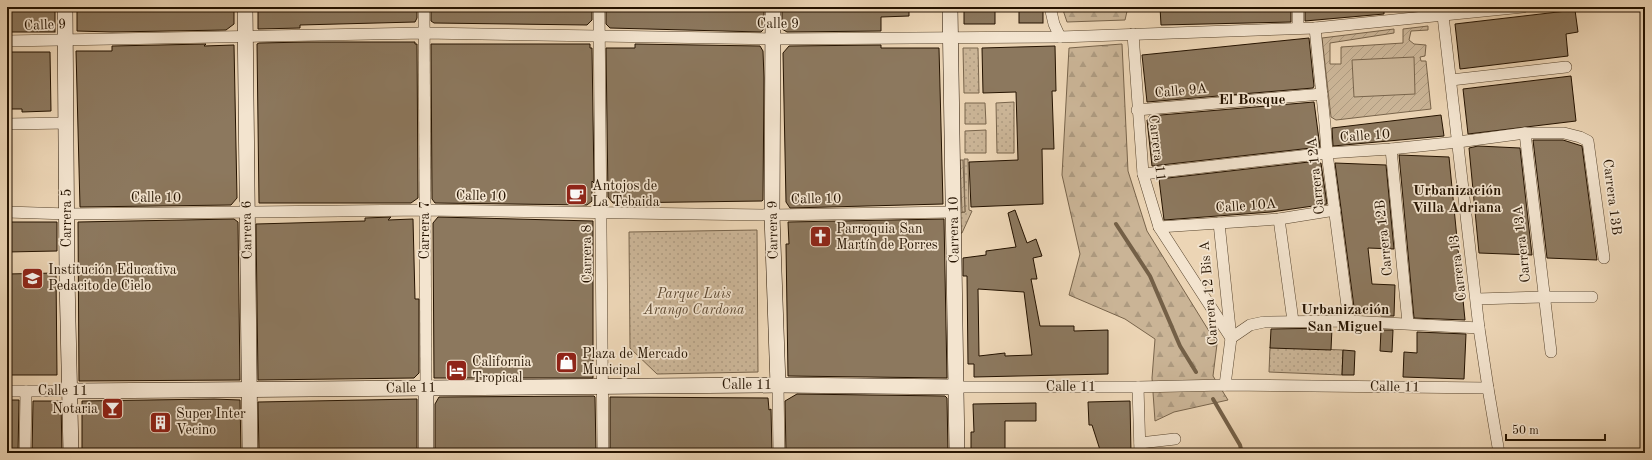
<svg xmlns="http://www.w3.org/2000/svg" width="1652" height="460" viewBox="0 0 1652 460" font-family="'Old Standard TT',serif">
<defs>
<pattern id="grass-dots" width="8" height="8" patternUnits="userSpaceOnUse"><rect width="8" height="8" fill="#cab496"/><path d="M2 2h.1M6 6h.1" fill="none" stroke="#ad9a80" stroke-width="1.8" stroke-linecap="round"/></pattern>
<pattern id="forest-firs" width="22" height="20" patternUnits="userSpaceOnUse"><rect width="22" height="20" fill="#cab496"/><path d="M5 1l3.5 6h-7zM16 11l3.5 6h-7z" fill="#ad9a80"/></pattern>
<pattern id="garden-furrows" width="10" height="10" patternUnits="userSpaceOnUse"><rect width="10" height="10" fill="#cab496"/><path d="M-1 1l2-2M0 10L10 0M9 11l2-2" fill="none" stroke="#ad9a80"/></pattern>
</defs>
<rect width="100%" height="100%" fill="#ecd5b5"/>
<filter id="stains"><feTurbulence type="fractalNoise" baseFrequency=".005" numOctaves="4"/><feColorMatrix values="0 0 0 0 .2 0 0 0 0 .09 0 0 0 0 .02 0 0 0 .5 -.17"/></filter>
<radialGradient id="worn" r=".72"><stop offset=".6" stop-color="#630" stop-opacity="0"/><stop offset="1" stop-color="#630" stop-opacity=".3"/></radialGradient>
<g fill="url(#grass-dots)" stroke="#78644b">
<path d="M963 48H978L979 93H964Z"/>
<path d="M1014 102V153H997L996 103Z"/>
<path d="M965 103H985L986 124H965Z"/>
<path d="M986 130V153H965V131Z"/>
<path d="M964 159H968L969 210 972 211 962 233H960V213L965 212Z"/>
<path d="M757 230 758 372 657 374 630 348 629 232Z"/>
<path d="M1270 347 1343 350 1342 375 1269 372Z"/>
</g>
<g fill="url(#forest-firs)" stroke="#78644b">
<path d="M1062 7H1128L1125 20 1067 22Z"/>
<path d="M1122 44 1128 171 1147 231 1217 344 1213 376 1228 400 1174 412 1155 421 1152 378 1155 339 1125 319 1069 295 1080 254 1062 175 1069 48Z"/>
</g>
<g fill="url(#garden-furrows)" stroke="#78644b">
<path d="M1428 26V30L1411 31 1409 40 1414 44 1426 45 1425 56 1420 57 1421 61H1426L1431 109 1336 120 1331 117 1322 38 1394 29V33L1330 43V64H1341V47L1403 43V29Z"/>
<path d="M960 160H963L965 212H962Z"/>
</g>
<path fill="#cab496" stroke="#78644b" d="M1414 57 1415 94 1354 97 1352 60Z"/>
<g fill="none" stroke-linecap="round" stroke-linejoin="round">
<g stroke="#746047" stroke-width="4">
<path d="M1116 224 1150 276 1180 346 1196 372"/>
<path d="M1213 399 1240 445 1242 453"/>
</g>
</g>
<g fill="#8c785e" stroke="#251300" fill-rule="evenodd">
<rect x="7" y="7" width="48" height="25"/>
<path d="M77 7H234V24L226 30 112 32 77 31Z"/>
<path d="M258 7H417V18L415 22 300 25V28L258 29Z"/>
<path d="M431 7H592V20L587 25 434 23 431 21Z"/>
<path d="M606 7H764V24L763 30 761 32 610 28 606 24Z"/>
<path d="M782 7H909V16L881 17V31L787 32 782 29Z"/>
<path d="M983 7H995V24H964V9H983Z"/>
<rect x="1019" y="7" width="24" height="16"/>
<path d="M1160 7H1291V22L1161 25Z"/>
<path d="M1305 7H1384V14L1305 21Z"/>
<path d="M1575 10 1578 32 1566 34 1568 56 1460 69 1455 24Z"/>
<path d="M1309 38 1314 86 1313 88 1147 102 1142 55Z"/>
<path d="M308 42H415V44H417L418 198 411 203H259L257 44 259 43Z"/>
<path d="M206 44 204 46 234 45 237 198 231 205 80 207 76 51H112V46Z"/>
<path d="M431 44H590V48H592L594 183 592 181V201L587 205 435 203 432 199Z"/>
<path d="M635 44 760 46 763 51 764 78 763 200 762 201 613 203 608 197 606 48H635Z"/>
<path d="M881 45V48H939L943 204 790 208 786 202 783 53 789 46Z"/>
<path d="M1055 46 1056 91H1052L1054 149H1042L1043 204 971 207 969 162 1018 160 1016 92 983 93 982 48Z"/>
<path d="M7 52H50L51 111 22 112V109H7Z"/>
<path d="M1571 76 1576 121 1468 134 1463 89Z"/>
<path d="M1314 102 1320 147 1152 166 1147 120H1149V116Z"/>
<path d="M1441 115 1444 136 1333 146 1332 128Z"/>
<path d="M1533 140H1563L1582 146 1597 260 1547 258Z"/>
<path d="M1478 146 1520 148 1532 255 1479 253 1469 148Z"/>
<path d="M1399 155 1449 157 1465 320 1414 318Z"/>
<path d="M1309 162 1321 163 1327 204 1271 212 1164 220 1159 179Z"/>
<path d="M1335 163 1386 165 1394 249 1368 248 1372 284 1395 285 1394 316H1381L1382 308 1354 307Z"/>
<path d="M1015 210 1027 243 1036 239 1042 256 1033 258 1037 279H1031L1040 326H1074V331L1108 330V374L974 377V364H968L967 276H963V258L986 255V251L1016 247 1008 213ZM978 289 1024 292 1032 355 1005 356V353L979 356Z"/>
<path d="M391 217 388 220 413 219 415 299H419V373L414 378 258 380 256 224 365 221V218Z"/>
<path d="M438 217 593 221V378H434L433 223Z"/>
<path d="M234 219 238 222 240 380 79 381 78 222Z"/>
<path d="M944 219 947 378 788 376 786 244H789L788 222Z"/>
<path d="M7 222H57V251L7 252Z"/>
<path d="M56 273 57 375H7V274Z"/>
<path d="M1332 328 1331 350 1270 348 1271 329Z"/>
<path d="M1381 330H1393L1392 352 1380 351Z"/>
<path d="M1417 332 1466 334 1464 379 1403 377 1404 352 1417 353Z"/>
<path d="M1343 350 1355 351 1354 375H1342Z"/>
<path d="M797 394 945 396 947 398 948 453H786L785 401Z"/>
<path d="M594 396 595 397 596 453H435V404L439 397Z"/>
<path d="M610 397 768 398 769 410 771 409 772 453H610Z"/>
<path d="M214 399 240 400 241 453H82V401Z"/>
<path d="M417 399V453H259L258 402Z"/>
<path d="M7 400H19L18 453H7Z"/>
<path d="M33 401H61L62 453H32Z"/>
<path d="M1130 401 1131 453H1101L1092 425H1089L1088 402Z"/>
<path d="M1036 403V421H1005V453H971V432H974L973 404Z"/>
</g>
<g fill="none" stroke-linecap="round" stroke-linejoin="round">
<defs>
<g id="street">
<path d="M424 7 426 387"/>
<path d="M599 7 603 453"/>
<path d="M1050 7 1054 24 1060 37"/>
<path d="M1298 7V28"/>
<path d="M1442 7 1479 328 1488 388 1499 453"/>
<path d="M1315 28 1325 125 1327 153 1349 321"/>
<path d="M1133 34 1143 174 1159 227 1231 338 1250 325 1264 322 1349 321 1479 328"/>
<path d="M7 41 424 33 773 39 1060 37 1315 28 1523 7"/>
<path d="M1451 80 1566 67"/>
<path d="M1137 110 1322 94"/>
<path d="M7 124 67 123"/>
<path d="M1525 133 1551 352"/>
<path d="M1391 149 1408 323"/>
<path d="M1143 174 1327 153 1391 149 1458 142 1525 133H1564L1580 137 1588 141 1604 258"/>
<path d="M7 212 68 214 425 210 772 215 954 212"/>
<path d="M1279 219 1293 321"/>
<path d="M1219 223 1231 338 1225 385"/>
<path d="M1159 227 1279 219 1335 210"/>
<path d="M1477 299 1543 297H1592"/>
<path d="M778 385 779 453"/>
<path d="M957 387H1138L1225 385 1488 388"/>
<path d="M1138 387 1140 453"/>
<path d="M7 391H70"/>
<path d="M1140 443 1175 439"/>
<path d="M25 453 26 391"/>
</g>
<g id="secondary">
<path d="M65 7 67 278 71 453"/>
<path d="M245 7 250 453"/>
<path d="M773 7 772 215 778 385"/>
<path d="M950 7 957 453"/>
<path d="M70 391 778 385 957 387"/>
<path d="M426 453V387"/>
</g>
</defs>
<use href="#street" stroke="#57442d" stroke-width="12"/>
<use href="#secondary" stroke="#251300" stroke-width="16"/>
<use href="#street" stroke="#f3e4cf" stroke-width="11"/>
<use href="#secondary" stroke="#f3e4cf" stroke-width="15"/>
</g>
<defs>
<symbol id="cafe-square" viewBox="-11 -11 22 22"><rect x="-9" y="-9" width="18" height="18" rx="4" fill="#8f2418" stroke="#f3e4cf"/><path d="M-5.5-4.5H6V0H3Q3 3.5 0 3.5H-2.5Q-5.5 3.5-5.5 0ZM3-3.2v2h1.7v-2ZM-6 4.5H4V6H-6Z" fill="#fff"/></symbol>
<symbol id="church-square" viewBox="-11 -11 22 22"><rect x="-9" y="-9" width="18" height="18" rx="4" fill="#8f2418" stroke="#f3e4cf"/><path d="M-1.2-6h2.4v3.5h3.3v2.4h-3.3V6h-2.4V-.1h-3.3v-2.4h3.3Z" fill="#fff"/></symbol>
<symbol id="university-square" viewBox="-11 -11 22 22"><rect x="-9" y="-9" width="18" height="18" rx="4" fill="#8f2418" stroke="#f3e4cf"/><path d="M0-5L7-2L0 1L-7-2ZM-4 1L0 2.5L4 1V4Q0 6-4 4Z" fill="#fff"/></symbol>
<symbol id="shop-square" viewBox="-11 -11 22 22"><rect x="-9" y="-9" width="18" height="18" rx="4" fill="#8f2418" stroke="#f3e4cf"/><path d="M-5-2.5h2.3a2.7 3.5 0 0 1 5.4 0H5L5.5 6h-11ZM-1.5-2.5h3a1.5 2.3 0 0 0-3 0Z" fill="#fff"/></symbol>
<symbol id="hotel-square" viewBox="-11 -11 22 22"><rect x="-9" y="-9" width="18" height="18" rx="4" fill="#8f2418" stroke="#f3e4cf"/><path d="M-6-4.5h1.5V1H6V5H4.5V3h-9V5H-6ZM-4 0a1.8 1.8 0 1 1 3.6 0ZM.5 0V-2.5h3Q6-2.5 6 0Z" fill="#fff"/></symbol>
<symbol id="bar-square" viewBox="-11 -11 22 22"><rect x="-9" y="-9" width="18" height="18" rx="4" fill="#8f2418" stroke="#f3e4cf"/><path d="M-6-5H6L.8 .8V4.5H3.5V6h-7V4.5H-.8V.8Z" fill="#fff"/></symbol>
<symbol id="building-square" viewBox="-11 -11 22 22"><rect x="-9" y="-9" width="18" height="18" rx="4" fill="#8f2418" stroke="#f3e4cf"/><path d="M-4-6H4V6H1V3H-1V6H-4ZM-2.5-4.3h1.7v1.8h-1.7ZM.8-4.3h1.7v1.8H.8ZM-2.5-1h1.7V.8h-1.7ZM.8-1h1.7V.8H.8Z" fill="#fff"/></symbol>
</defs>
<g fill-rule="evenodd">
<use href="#cafe-square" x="564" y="182" width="25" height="25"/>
<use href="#church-square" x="808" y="224" width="25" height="25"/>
<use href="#university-square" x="20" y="266" width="25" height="25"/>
<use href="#shop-square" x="554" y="350" width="25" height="25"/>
<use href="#hotel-square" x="444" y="358" width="25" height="25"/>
<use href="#bar-square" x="100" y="396" width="25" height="25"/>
<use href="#building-square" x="148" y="410" width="25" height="25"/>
</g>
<g text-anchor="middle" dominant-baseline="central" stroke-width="3.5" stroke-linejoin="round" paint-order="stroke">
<g font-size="14" fill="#251300" stroke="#f3e4cf">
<text x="778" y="24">Calle 9</text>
<text transform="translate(45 25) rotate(-2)">Calle 9</text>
<text transform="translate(1181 91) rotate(-5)">Calle 9A</text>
<text transform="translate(1365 136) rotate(-4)">Calle 10</text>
<text transform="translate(1157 148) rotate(83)">Carrera 11</text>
<text transform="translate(1316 176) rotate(-96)">Carrera 12A</text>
<text transform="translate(481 196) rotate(1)">Calle 10</text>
<text transform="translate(1612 197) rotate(83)">Carrera 13B</text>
<text x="156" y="198">Calle 10</text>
<text transform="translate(816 199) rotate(-1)">Calle 10</text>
<text transform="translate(1246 206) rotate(-4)">Calle 10A</text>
<text transform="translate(67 218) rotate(-90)">Carrera 5</text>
<text transform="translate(247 230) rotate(-91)">Carrera 6</text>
<text transform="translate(425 230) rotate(-90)">Carrera 7</text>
<text transform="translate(773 230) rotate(-91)">Carrera 9</text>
<text transform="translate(954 230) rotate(-91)">Carrera 10</text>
<text transform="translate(1384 238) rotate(-96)">Carrera 12B</text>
<text transform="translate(1522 244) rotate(-96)">Carrera 13A</text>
<text transform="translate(587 254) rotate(-91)">Carrera 8</text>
<text transform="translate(1458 268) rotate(-97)">Carrera 13</text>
<text transform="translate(1209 293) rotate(-95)">Carrera 12 Bis A</text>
<text x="747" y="385">Calle 11</text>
<text x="1071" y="387">Calle 11</text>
<text transform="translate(1395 387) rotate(1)">Calle 11</text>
<text transform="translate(411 388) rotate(-1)">Calle 11</text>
<text x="63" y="391">Calle 11</text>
</g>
<g font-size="14" fill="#251300" stroke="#f3e4cf" text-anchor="start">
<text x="592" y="186">Antojos de<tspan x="592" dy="16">La Tebaida</tspan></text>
<text x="836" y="229">Parroquia San<tspan x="836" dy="16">Martín de Porres</tspan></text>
<text x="48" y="270">Institución Educativa<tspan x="48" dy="16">Pedacito de Cielo</tspan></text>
<text x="582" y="354">Plaza de Mercado<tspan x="582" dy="16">Municipal</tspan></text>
<text x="472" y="362">California<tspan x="472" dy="16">Tropical</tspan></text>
<text x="98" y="409" text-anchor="end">Notaria</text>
<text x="176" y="414">Super Inter<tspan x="176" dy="16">Vecino</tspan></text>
</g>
<g font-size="14" font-style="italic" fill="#5f4b34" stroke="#f3e4cf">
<text x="694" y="294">Parque Luis<tspan x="694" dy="16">Arango Cardona</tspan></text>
</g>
<g font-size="15" font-weight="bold" fill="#251300" stroke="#f3e4cf">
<text x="1252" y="100">El Bosque</text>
<text x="1457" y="191">Urbanización<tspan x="1457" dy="17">Villa Adriana</tspan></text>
<text x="1345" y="310">Urbanización<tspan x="1345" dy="17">San Miguel</tspan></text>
</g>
</g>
<rect width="1652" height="460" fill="none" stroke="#ecd5b5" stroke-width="24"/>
<rect x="8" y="8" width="1636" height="444" fill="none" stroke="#251300" stroke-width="2"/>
<rect x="12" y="12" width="1628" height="436" fill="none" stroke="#251300"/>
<path d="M1506 434v6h99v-6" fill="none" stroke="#251300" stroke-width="2"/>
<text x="1512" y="434" font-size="12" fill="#251300" stroke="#f3e4cf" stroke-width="3" paint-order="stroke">50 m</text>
<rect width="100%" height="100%" filter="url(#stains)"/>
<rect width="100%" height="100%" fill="url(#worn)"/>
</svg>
